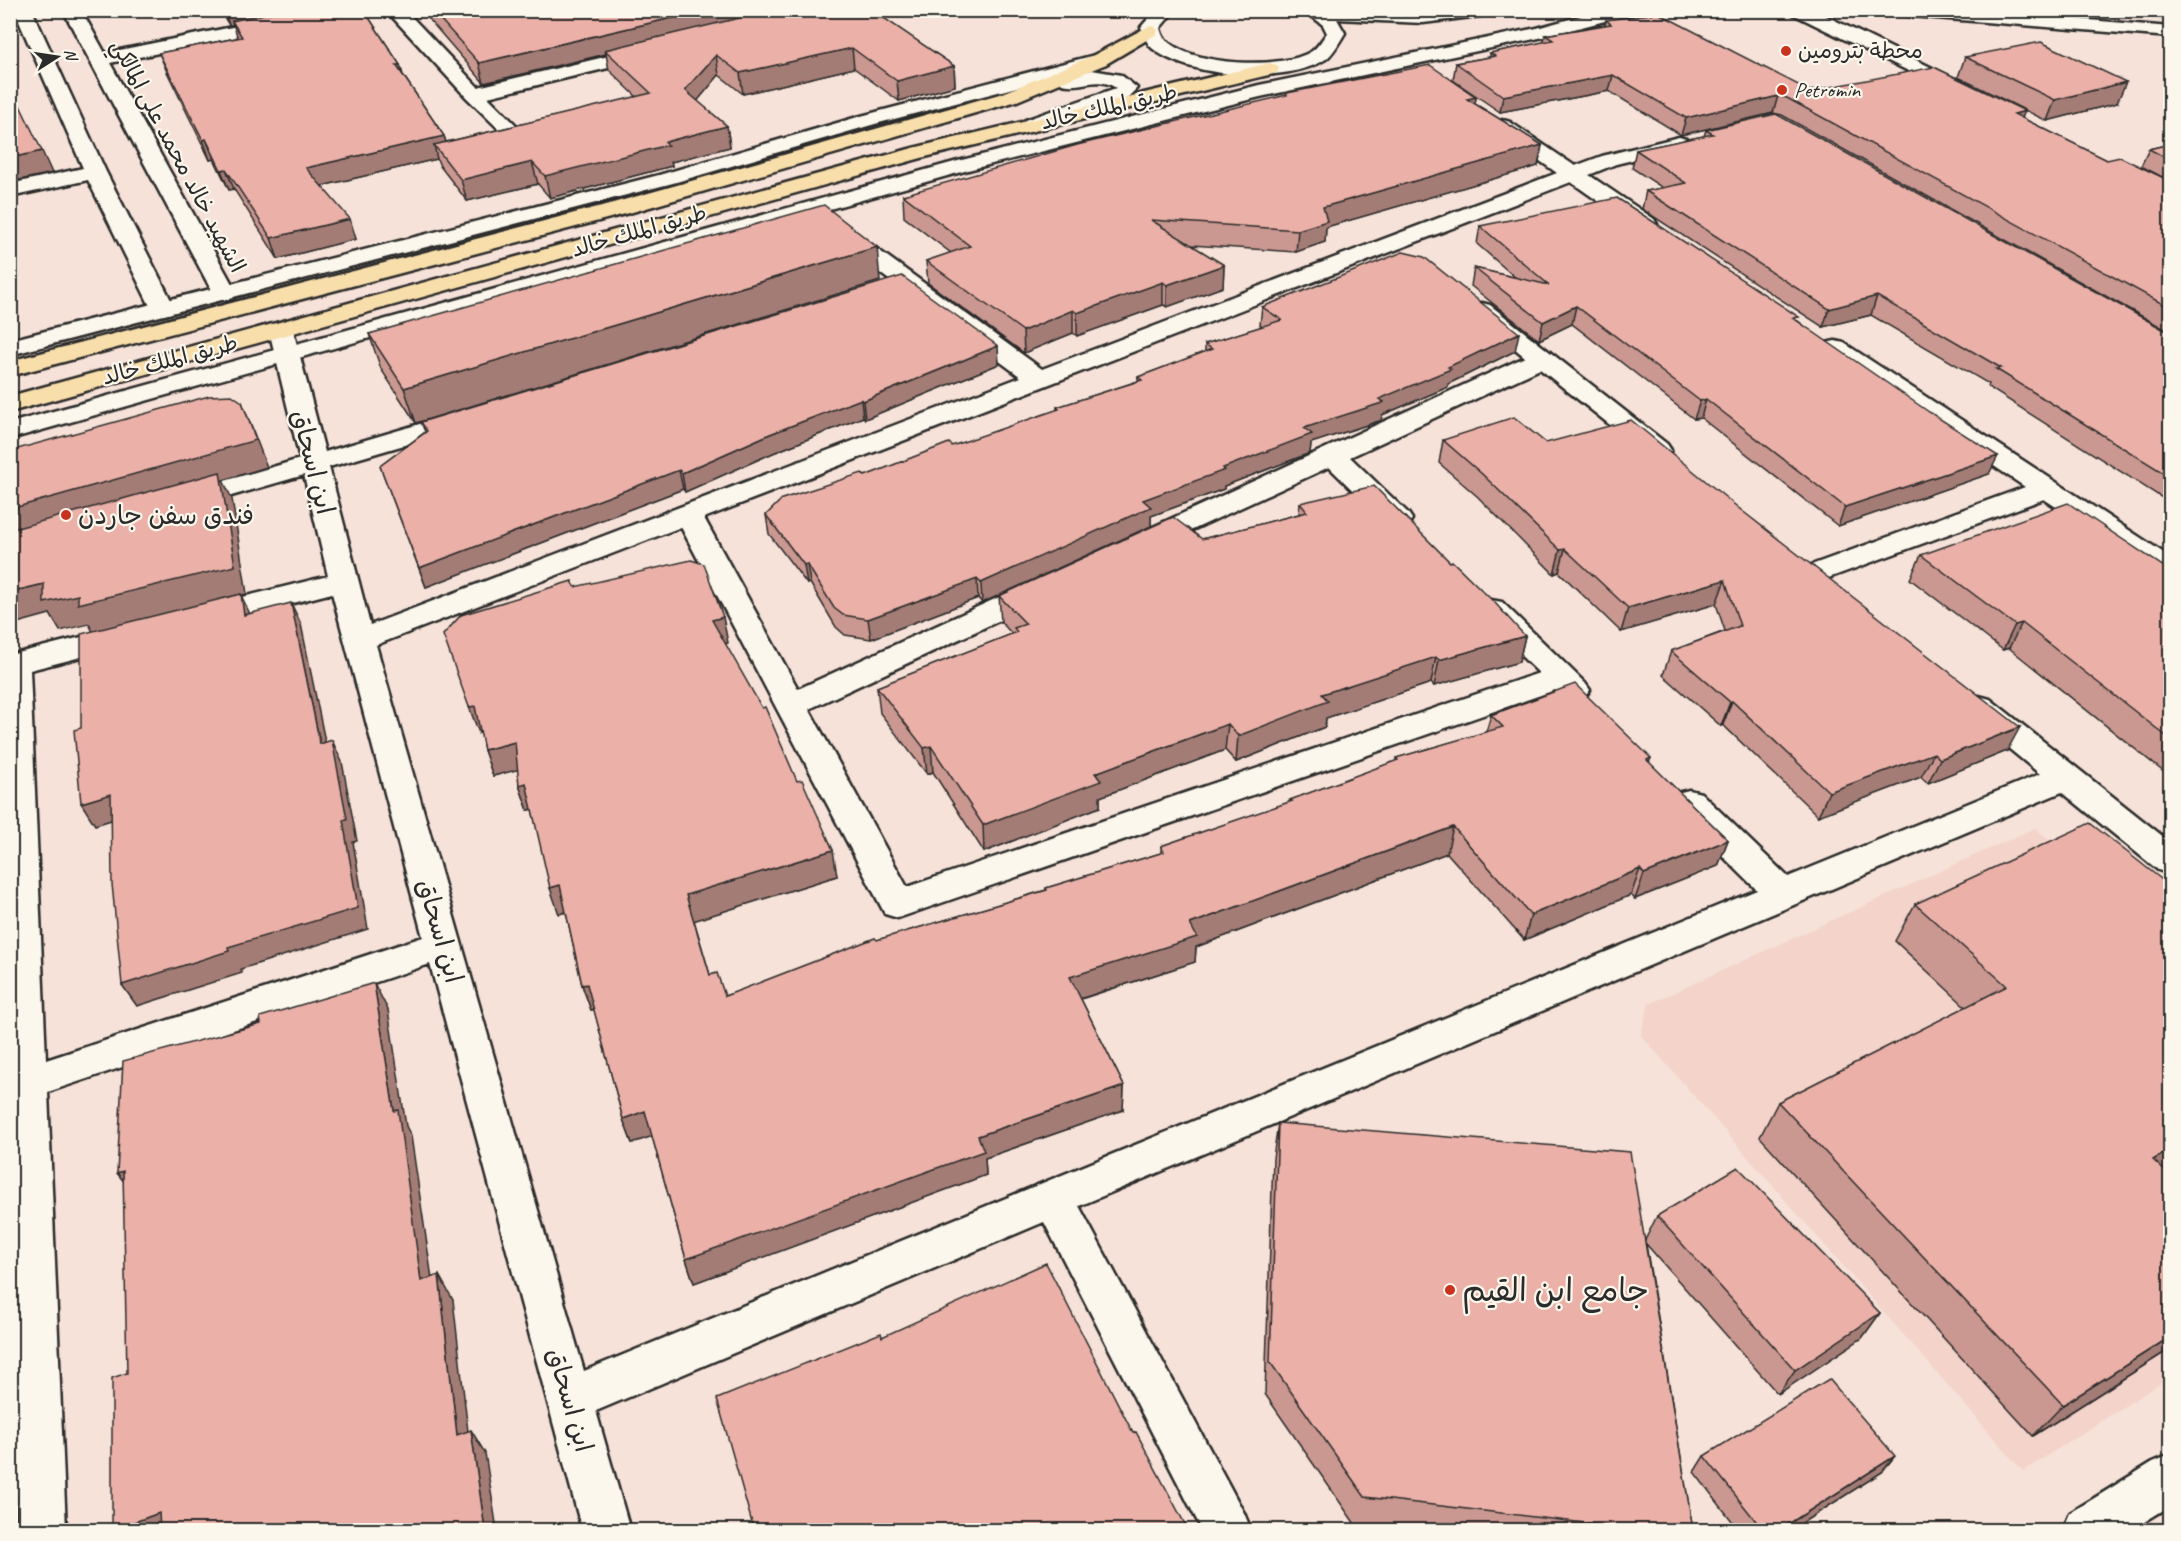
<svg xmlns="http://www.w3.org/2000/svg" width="2181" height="1541" viewBox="0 0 2181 1541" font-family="Caveat,'Playpen Sans Arabic',sans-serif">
<rect width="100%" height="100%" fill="#f6e2d8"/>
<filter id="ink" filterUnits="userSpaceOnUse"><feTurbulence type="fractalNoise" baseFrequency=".0167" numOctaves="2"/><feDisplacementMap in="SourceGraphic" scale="12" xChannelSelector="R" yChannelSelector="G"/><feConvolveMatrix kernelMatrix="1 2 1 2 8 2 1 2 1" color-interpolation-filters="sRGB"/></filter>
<g filter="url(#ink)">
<path fill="#f3d3ca" d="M2035 828 2170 938V1377L2023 1471 1641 1035 1649 1004Z"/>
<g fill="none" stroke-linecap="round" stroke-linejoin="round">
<defs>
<g id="street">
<path d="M14 10H32L106 172 175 308 171 313 163 315 155 313 151 308 88 180 10 197V184L83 168Z"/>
<path d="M63 10H81L105 53 315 10H353L344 15 110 63 237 293 233 298 225 300 217 298 213 293Z"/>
<path d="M386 10H405L478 87 651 46 658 48 660 52 658 56 488 97 525 134 522 138H508L467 98Z"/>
<path d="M1790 10H1814L1967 85 1970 89 1967 93H1953L1793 14Z"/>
<path d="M2156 10H2170V17H2160Z"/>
<path d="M1503 120 1510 122 1575 166 1602 156 1679 137 1686 139 1689 143 1686 147 1616 164 1589 175 1654 219 1657 224 1654 229 1646 231 1638 229 1571 182 704 518 798 689 1030 583 1040 581 1050 583 1055 590 1050 597 809 709 907 887 1539 673 1480 616 1476 609 1480 602 1491 600 1502 602 1585 683 1590 690 1585 697C1572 701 1565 700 1555 690L898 918 885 914 681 527 376 645 584 1371 1757 890 1677 811 1672 802 1677 793 1689 790 1701 793 1788 877 2040 774 1968 715 1963 707 1968 699 1979 696 1990 699 2170 842V874L2158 870 2062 792 1079 1206 1244 1513 1251 1530H1202L1044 1222 596 1411 630 1530H582L430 964 48 1092 66 1530H18L10 1198V655L125 626 136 629 140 636 136 643 30 670 46 1060 423 937 332 593 201 627 190 624 186 617 190 610 328 576 304 475 186 509 176 507 172 501 176 495 300 459 269 330 272 325 281 323 290 325 293 330 325 452 467 410 476 412 480 418 476 424 329 467 370 625 1021 377 835 240 832 235 835 230 843 228 851 230 1042 369 1557 173 1496 130 1493 126 1496 122Z"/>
<path d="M1482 303 1490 305 1667 444 1671 450 1667 456 1658 458 1649 456 1540 369 1350 457 1408 513 1412 519 1408 525 1398 527 1388 525 1329 467 1151 549 1141 552 1131 549 1127 543 1131 537 1525 357 1474 315 1470 310 1474 305Z"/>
<path d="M1835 341 1844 343 2170 557V579L2160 576 2044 499 1823 580 1813 583 1803 580 1798 574 1803 568 2025 487 1826 353 1823 348 1826 343Z"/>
<path d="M2170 1455V1506L2131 1530H2063L2070 1513 2153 1462Z"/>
</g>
<g id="secondary">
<path d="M1156 10H1175L1160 28C1161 32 1163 38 1166 40 1191 66 1283 70 1312 51 1318 47 1323 38 1327 33L1323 25 1304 10H1497L1488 15 1423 23 1337 19 1345 33C1340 41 1333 54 1326 59 1286 85 1188 78 1152 48 1146 43 1144 34 1141 27Z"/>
<path d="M1603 10H1635L1632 14 1539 38 1260 97 972 169 10 439V423L958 161 1259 85 1537 28Z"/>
<path d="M1889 10H1971L2170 27V37L1898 15Z"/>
<path d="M1099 54 1106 56 1108 60 1106 64 875 124 673 183 10 355V340L659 175 861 116Z"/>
<path d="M1092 70 1121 75 1137 88 1127 98 1039 128H1025L1022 124 1025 120 1116 88C1097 75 1081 89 1062 84L1059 80 1062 76Z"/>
</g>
<g id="primary">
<path d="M1149 26 1155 27 1158 31 1155 35 1106 64 1017 101 629 213 10 376V361L613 203 1003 93 1092 56Z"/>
<path d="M1270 63 1277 65 1279 69 1277 73 925 157 10 412V396L913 148Z"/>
</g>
</defs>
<use href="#street" stroke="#2b2b2b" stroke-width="5"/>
<use href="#secondary" stroke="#2b2b2b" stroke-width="5"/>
<use href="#primary" stroke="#2b2b2b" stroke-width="5"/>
<use href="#street" fill="#fbf7ec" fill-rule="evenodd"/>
<use href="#secondary" fill="#fbf7ec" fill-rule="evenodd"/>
<use href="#primary" fill="#f8deab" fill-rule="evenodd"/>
</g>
<g fill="#ca9890" stroke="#2b2b2b" stroke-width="1.5">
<path d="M219 10H364L400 65 403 75 444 136 446 142 637 97 609 70 606 54 484 83 421 10H872L954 66 955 86 899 101 854 68 743 94 719 75 697 101 727 126 730 147 671 162 672 166 550 198 538 184 467 201 440 166 437 159 321 186 356 239 278 259 234 189 229 190 214 159 210 160 167 72 159 53 238 38 233 24 229 25Z"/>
<path d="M1606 20 1810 91 2022 118 2107 160 2170 181V332L1782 115 1773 113 1681 135 1609 91 1500 112 1453 80 1456 63 1490 57V53L1544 42 1545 35 1605 25Z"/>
<path d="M1965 57 2117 103 2047 121 1958 77Z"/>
<path d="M1476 97 1475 104 1542 145 1538 166 1326 227 1325 242 1296 252 1191 245 1224 265 1223 287 1167 307 1163 305 1077 336 1073 333 1024 353 928 283 926 261 951 253 904 217 903 195Z"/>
<path d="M1706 130 2170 333V503L1988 387 1989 384 1871 315 1823 327 1642 209 1646 191 1663 188 1632 168 1636 150 1704 136Z"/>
<path d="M2170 144V181L2141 166 2149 149Z"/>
<path d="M1480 226 1798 321 1989 474 1838 526 1701 418 1694 419 1572 324 1539 340 1471 286 1474 268 1516 278 1477 244Z"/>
<path d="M880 281 416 423 381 369 369 334Z"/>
<path d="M1262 307 1515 351 1448 384V387L1382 415 1381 421H1379L1311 443 1310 453 1224 486V489L1151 516V526L982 603 978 598 871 639 845 635 836 627 810 583 807 584 769 534 766 515 865 476 1057 410V407L1138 381V377L1205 352V344L1263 326 1260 325Z"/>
<path d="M999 364 865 419 863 417 773 453 685 492 683 489 426 587 380 466 425 432 421 422Z"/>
<path d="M1443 440 1546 443 2007 751 1928 783 1921 777 1818 816 1723 725 1721 726 1663 675 1671 651 1725 631 1716 604 1621 632 1559 572 1554 574 1478 497 1439 463Z"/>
<path d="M1300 503 1450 562 1525 636 1519 662 1434 686 1431 683 1326 718 1325 727 1236 762 1225 750 1100 797V807L984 852 933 772 927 774 880 713 877 687 1012 634 1001 622 999 596 1202 539 1299 514Z"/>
<path d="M1921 555 2170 571V777L2009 648 2003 650 1910 579Z"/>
<path d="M575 587 728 643H725L837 876 694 920 710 975 725 996 877 940 1046 890V888L1161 853V846L1290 802V800L1396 761V758L1486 732 1491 715 1651 758 1649 763 1728 840 1718 866 1635 899 1631 895 1524 940 1447 853 1196 947 1195 962 1081 999 1124 1086 1123 1110 985 1158 986 1175 694 1283 686 1259 652 1136 632 1143 623 1119 594 1009 591 1010 582 985 566 912 559 914 532 809 528 810 519 785 518 769 493 776 484 750 481 732 479 733Z"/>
<path d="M2170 886V1168L2165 1171 2170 1176V1349L2033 1436 1760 1137 1778 1102 1966 1007 1895 941 1915 904Z"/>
<path d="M1278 1123 1645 1240 1657 1216 1880 1313 1862 1338 1778 1394 1646 1244 1693 1530H1388L1357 1527 1265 1394 1273 1158Z"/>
<path d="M1704 1456 1882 1472 1791 1530H1739L1694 1472Z"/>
</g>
<g fill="#a47c76" stroke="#2b2b2b" stroke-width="1.5">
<path d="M224 10H301L232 21 233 25H229Z"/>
<path d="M706 10H791L605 50 606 54 484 83 479 63Z"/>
<path d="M852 48 854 68 743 94 740 73Z"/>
<path d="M716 55 719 75 689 111 685 90Z"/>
<path d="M396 65H400L405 83Z"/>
<path d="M954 66 955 86 899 101 897 81Z"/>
<path d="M1613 75 1609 91 1500 112 1503 96Z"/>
<path d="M2126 82 2117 103 2047 121 2055 100Z"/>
<path d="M1778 96 1773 113 1681 135 1686 118Z"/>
<path d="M1476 97 1473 117 1467 99Z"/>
<path d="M2025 111 2018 128 2014 114Z"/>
<path d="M727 126 730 147 671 162 672 166 550 198 545 176 665 142Z"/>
<path d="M444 136 450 156 434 145 437 159 313 188 306 168Z"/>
<path d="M206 139 214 159 210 160 203 140Z"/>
<path d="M1542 145 1538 166 1326 227 1325 242 1296 252 1298 230 1323 207Z"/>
<path d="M42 151 52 173 10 182V158Z"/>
<path d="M532 162 538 184 467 201 461 180Z"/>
<path d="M226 169 234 189 229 190 221 170Z"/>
<path d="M350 219 356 239 278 259 271 238Z"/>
<path d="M877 247 880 281 416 423 404 388Z"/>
<path d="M1224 265 1223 287 1167 307V285Z"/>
<path d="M1163 282V305L1077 336V313Z"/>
<path d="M1877 296 1871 315 1823 327 1829 309Z"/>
<path d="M1576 306 1572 324 1539 340 1543 322Z"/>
<path d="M1073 310V333L1024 353 1023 331Z"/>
<path d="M1519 333 1515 351 1448 384V387L1382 415 1381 421H1379L1311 443 1310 453 1224 486V489L1151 516V526L982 603 981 583 1143 500 1223 468 1304 428 1379 399Z"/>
<path d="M998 346 999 364 865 419 863 401Z"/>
<path d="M861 399 863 417 773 453 685 492 682 473 770 434Z"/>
<path d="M1706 399 1701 418 1694 419 1700 401Z"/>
<path d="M242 402 267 467 223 480 232 499 247 594 241 595 251 616 93 632 89 624 60 631 50 614 10 625V592L44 584 78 595 235 566 10 541V509Z"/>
<path d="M1998 456 1989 474 1838 526 1845 507Z"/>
<path d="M679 470 683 489 426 587 419 568Z"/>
<path d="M1565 549 1559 572 1554 574 1560 550Z"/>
<path d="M807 564 810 583 807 584 804 565Z"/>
<path d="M977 579 978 598 871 639 868 619Z"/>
<path d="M1725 580 1716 604 1621 632 1628 608Z"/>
<path d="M291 603 301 624 330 766 320 744Z"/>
<path d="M723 617 728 643 718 645 712 620Z"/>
<path d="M2022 623 2009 648 2003 650 2015 625Z"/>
<path d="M1525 636 1519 662 1434 686 1439 660Z"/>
<path d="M1436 657 1431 683 1326 718 1325 727 1236 762 1238 736 1322 694Z"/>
<path d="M1732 701 1723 725 1721 726 1730 702Z"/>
<path d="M475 706 484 731 479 733 469 707Z"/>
<path d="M1228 724 1225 750 1100 797V807L984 852 983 825 1095 773Z"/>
<path d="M2020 727 2007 751 1928 783 1940 759Z"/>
<path d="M332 740 342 762 357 841 353 842 368 929 241 969 242 973 137 1006 122 985 228 947 343 820Z"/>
<path d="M515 742 524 768 493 776 484 750Z"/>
<path d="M931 746 933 772 927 774 924 748Z"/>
<path d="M1934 753 1921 777 1818 816 1829 792Z"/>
<path d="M526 783 535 809 528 810 519 785Z"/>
<path d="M111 794 124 816 95 825 81 803Z"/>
<path d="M1453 827 1447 853 1196 947 1195 962 1070 1002V977L1190 924Z"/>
<path d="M1728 840 1718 866 1635 899 1644 874Z"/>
<path d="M833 850 837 876 693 921 686 895Z"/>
<path d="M1640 869 1631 895 1524 940 1531 915Z"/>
<path d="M560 885 569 911 559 914 550 888Z"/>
<path d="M374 983 388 1010 406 1126 411 1136 436 1306 421 1281 394 1111Z"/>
<path d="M587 984 596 1009 591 1010 582 985Z"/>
<path d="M1124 1086 1123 1110 985 1158 986 1175 694 1283 686 1259 978 1136Z"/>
<path d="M645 1111 653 1136 632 1143 623 1119Z"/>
<path d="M2170 1150V1168L2124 1195 2153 1160Z"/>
<path d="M123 1171 137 1198 117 1173Z"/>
<path d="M439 1275 453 1300 471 1458 457 1435Z"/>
<path d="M1880 1313 1862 1338 1778 1394 1795 1370Z"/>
<path d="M2170 1337V1349L2033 1436 2063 1405Z"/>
<path d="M471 1430 485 1453 497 1530H485Z"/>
<path d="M1895 1456 1882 1472 1791 1530H1779Z"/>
<path d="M10 1495 13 1496 11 1530H10Z"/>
<path d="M159 1513 177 1530H112Z"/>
</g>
<g fill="#ebb1a8" stroke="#2b2b2b" stroke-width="1.5">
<path d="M283 10H364L400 65H396L444 136 306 168 350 219 271 238 226 169 221 170 206 139 203 140 159 53 242 37 232 21Z"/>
<path d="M432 10H706L479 63Z"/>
<path d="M773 10H872L954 66 897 81 852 48 740 73 716 55 685 90 727 126 665 142 668 145 545 176 532 162 461 180 434 145 651 93 605 50Z"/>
<path d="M1658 13 1810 91 1934 67 2025 111 2014 114 2107 160 2120 157 2170 181V308L1787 98 1778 96 1686 118 1613 75 1503 96 1456 63 1495 56 1490 53 1553 40 1545 35 1611 24 1606 20Z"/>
<path d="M2041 42 2126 82 2055 100 1965 57Z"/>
<path d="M1430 65 1476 97 1467 99 1542 145 1323 207 1327 221 1298 230 1151 220 1224 265 1167 285 1163 282 1077 313 1073 310 1023 331 926 261 970 246 903 195 1077 145 1287 95V93Z"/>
<path d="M10 85 42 151 10 158Z"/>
<path d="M1776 114 2170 333V477L1996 369 2001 368 1877 296 1829 309 1646 191 1686 183 1636 150 1713 134 1706 130Z"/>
<path d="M2170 144V160L2149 149Z"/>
<path d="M1617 198 1799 317 1793 318 1929 412 1998 456 1845 507 1706 399 1700 401 1576 306 1543 322 1474 268 1549 285 1480 226Z"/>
<path d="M824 205 877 247 404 388 369 334Z"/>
<path d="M1403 252 1424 257 1519 333 1448 367 1451 369 1379 399 1384 402 1382 403 1304 428 1312 434 1223 468 1225 470 1143 500 1151 507 981 583 977 579 868 619 843 615 834 608 807 564 804 565 766 515 782 499 862 473 865 476 949 443 952 446 1059 409 1057 407 1142 380 1138 377 1212 349 1205 344 1282 320 1262 307Z"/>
<path d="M902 276 998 346 863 401 861 399 770 434 682 473 679 470 419 568 380 466 427 431 421 422Z"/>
<path d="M232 395 242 402 256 440 10 509V451L209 396Z"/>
<path d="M1514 417 1546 443 1631 420 1741 510 2020 727 1940 759 1934 753 1829 792 1732 701 1730 702 1671 651 1740 626 1725 580 1628 608 1565 549 1560 550 1482 474 1443 440Z"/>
<path d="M220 472 235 566 78 604V595L44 603V584L10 592V530Z"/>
<path d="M1374 486 1450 562 1452 561 1496 604 1525 636 1439 660 1436 657 1322 694 1328 701 1238 736 1228 724 1095 773 1101 781 983 825 931 746 924 748 877 687 1017 632 1014 628 1026 624 999 596 1173 517 1202 539 1307 512 1300 503Z"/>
<path d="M2068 503 2170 571V739L2022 623 2015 625 1921 555Z"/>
<path d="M691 560 704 564 723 617 712 620 762 708 765 707 797 781 802 780 833 850 686 895 710 975 717 973 725 996 875 938 877 940 1047 890 1046 888 1164 852 1161 846 1292 801 1290 800 1398 760 1396 758 1503 727 1491 715 1575 684 1651 758 1647 760 1728 840 1644 874 1640 869 1531 915 1453 827 1190 924 1197 937 1070 977 1124 1086 978 1136 984 1151 686 1259 645 1111 623 1119 587 984 582 985 560 885 550 888 526 783 519 785 515 742 484 750 475 706 469 707 443 635 461 615 572 581 575 587Z"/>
<path d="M241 594 244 615 291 603 320 744 332 740 347 819 343 820 358 908 228 947 229 951 122 985 112 884 111 794 81 803 74 730 81 728V634Z"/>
<path d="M2090 823 2170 886V1150L2153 1160 2170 1176V1337L2063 1405 1778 1102 2007 986 1915 904Z"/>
<path d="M374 983 394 1111 398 1110 421 1281 439 1275 457 1435 471 1430 485 1530H160L159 1513 112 1530V1378L127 1373 123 1171 117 1173 123 1061 261 1024 260 1017Z"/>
<path d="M1278 1123 1630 1152 1693 1530H1645L1365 1497 1270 1362Z"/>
<path d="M1738 1167 1880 1313 1795 1370 1657 1216Z"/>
<path d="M1046 1263 1133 1433 1136 1432 1188 1530H754L717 1399 881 1333 882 1337Z"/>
<path d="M1829 1379 1895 1456 1779 1530H1763L1704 1456Z"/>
</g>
</g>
<g fill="#c8321e" stroke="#fbf7ec" stroke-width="2">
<circle cx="1786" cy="51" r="6"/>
<circle cx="1782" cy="90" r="6"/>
<circle cx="66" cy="515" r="6"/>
<circle cx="1450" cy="1290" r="6"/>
</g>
<g text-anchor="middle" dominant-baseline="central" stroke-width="4.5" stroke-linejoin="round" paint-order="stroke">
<g font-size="22" fill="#2b2b2b" stroke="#fbf7ec" text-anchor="start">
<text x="1798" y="51">محطة بترومين</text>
<text x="1794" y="90">Petromin</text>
</g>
<g font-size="22" fill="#2b2b2b" stroke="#fbf7ec">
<text transform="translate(1109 107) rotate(-13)">طريق الملك خالد</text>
<text transform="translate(178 156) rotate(62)">الشهيد خالد محمد على المالكي</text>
<text transform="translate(639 231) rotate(-16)">طريق الملك خالد</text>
<text transform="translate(170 360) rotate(-15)">طريق الملك خالد</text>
</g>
<g font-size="26" fill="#2b2b2b" stroke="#fbf7ec">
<text transform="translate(313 462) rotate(76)">ابن اسحاق</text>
<text transform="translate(440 931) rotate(74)">ابن اسحاق</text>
<text transform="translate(570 1400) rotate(74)">ابن اسحاق</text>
</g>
<g font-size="26" fill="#2b2b2b" stroke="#fbf7ec" text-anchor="start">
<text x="78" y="515">فندق سفن جاردن</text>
</g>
<g font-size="32" fill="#2b2b2b" stroke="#fbf7ec" text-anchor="start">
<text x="1462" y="1290">جامع ابن القيم</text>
</g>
</g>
<rect width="2181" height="1541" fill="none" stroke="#fbf7ec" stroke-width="36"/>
<rect x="18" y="18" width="2145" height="1505" fill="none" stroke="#2b2b2b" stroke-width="2" filter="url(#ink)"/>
<g transform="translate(57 57) rotate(78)" stroke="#fbf7ec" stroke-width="4.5" paint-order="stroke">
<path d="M0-4.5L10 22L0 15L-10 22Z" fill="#2b2b2b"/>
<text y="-9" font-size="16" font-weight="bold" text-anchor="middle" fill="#2b2b2b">N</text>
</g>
</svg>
